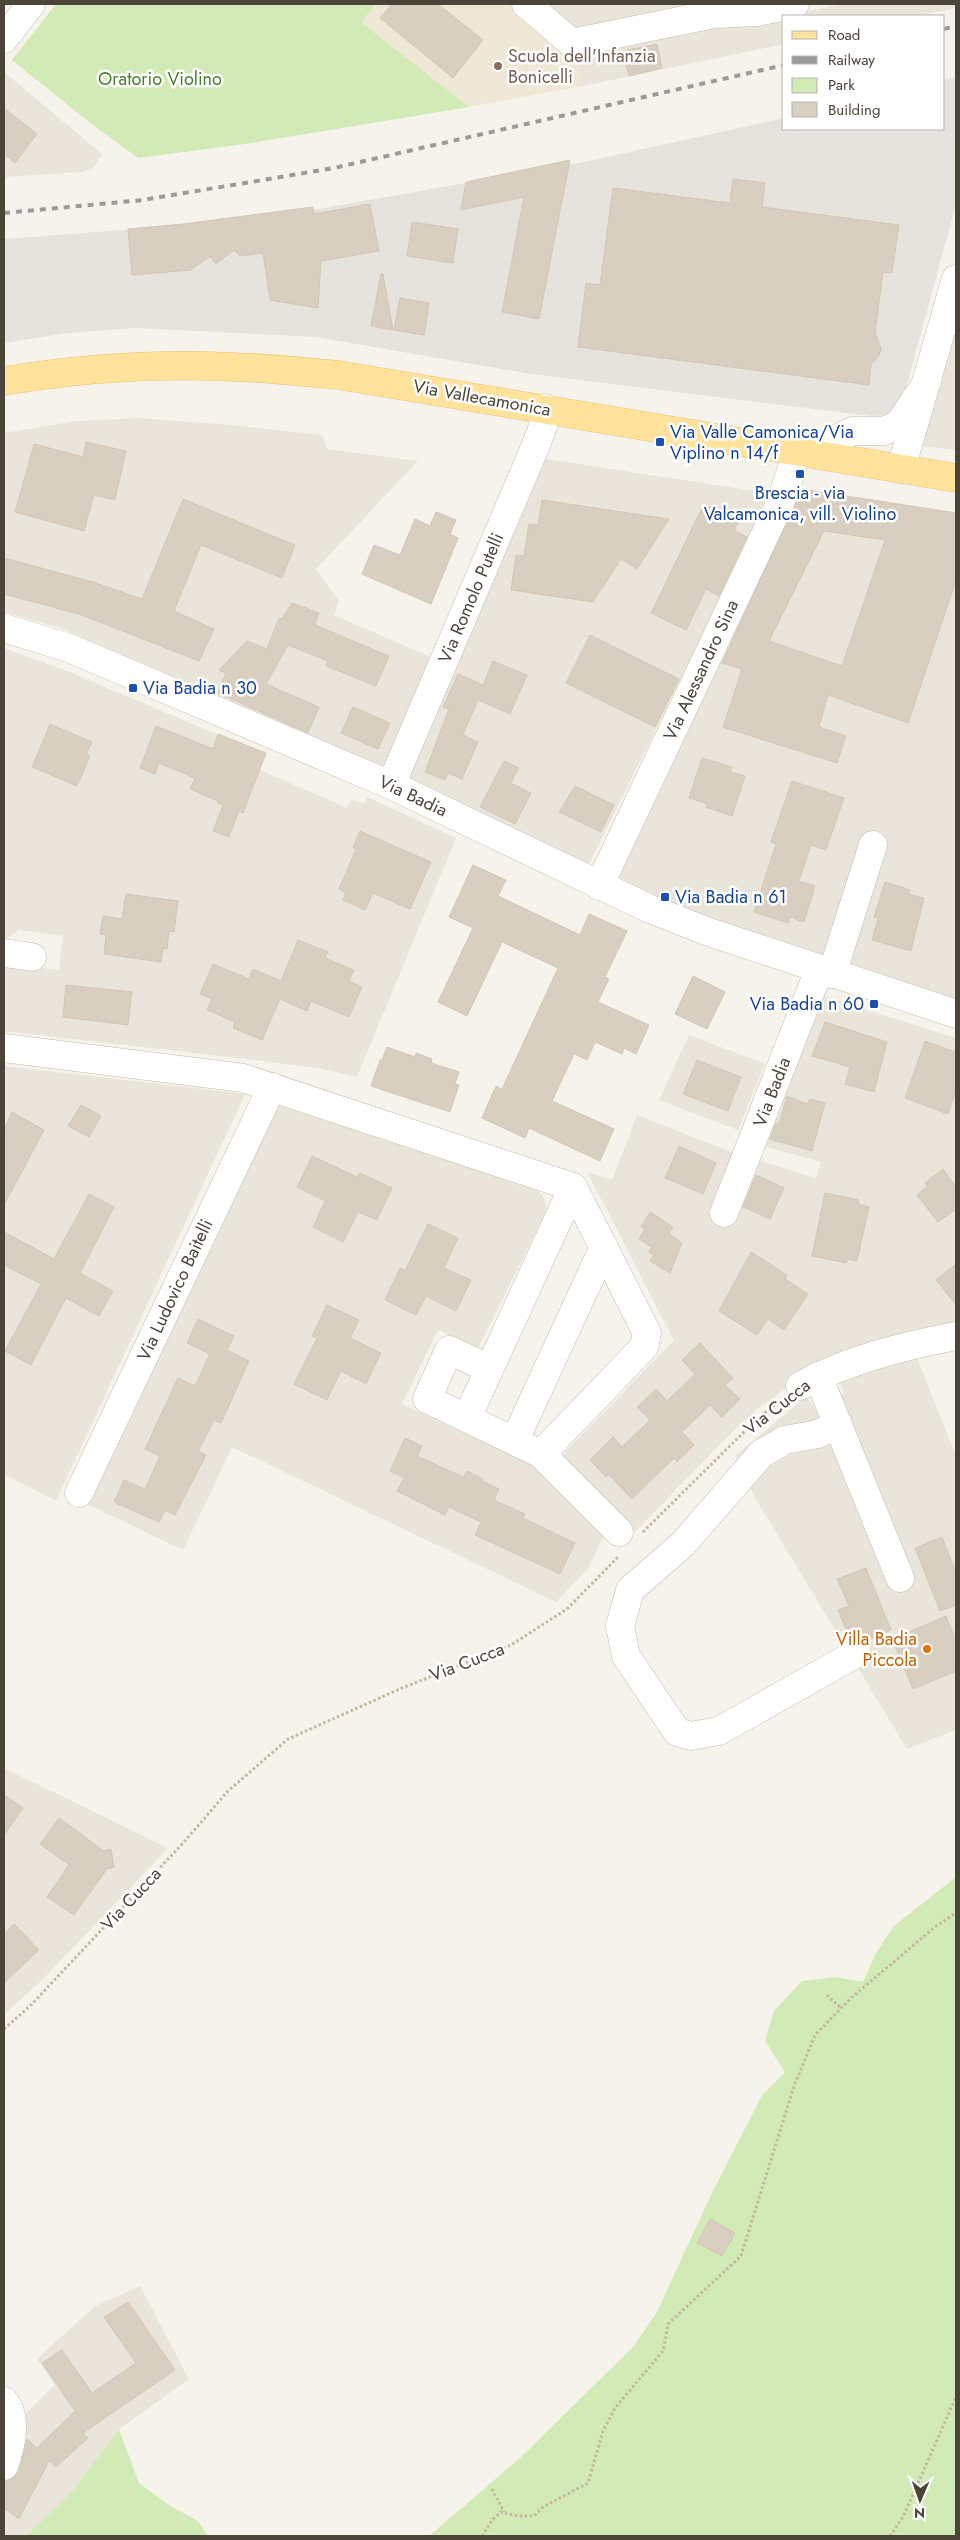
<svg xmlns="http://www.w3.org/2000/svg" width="960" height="2540" viewBox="0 0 960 2540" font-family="Jost,sans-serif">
<rect width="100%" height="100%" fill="#f6f3ec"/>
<g fill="#eae5da">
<path d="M542 4H689L572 29Z"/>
<path d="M843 4H956V8L917 16H784Z"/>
<path d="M784 16V44L583 86 573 47Z"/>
<path d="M4 72 102 154 94 167 83 172 4 177Z"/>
<path d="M956 318V450L922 446Z"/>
<path d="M139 418 230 425 322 435 327 449 418 461 316 569 339 601 334 615 431 657 386 768 60 628 4 612V433L76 421Z"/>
<path d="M540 458 755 491 766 496 765 510 588 866 406 776Z"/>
<path d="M803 491 956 516V1001L697 915 609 877Z"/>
<path d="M4 648 67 671 266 755 260 770 347 808 352 799 364 804 367 797 456 838 357 1077 323 1069 263 1061 4 1031V963L59 970 63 936 19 930 4 941Z"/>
<path d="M820 995 956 1038V1324L920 1329 866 1345 800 1378 758 1409 733 1431 635 1532 606 1500 603 1501 562 1455 674 1340 587 1172 612 1180 637 1115 737 1154 816 1178 821 1162 756 1144Z"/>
<path d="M689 1035 765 1064 738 1130 659 1100Z"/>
<path d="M4 1066 245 1094 56 1501 4 1474Z"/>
<path d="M279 1105 535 1189 542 1195 546 1205 545 1214 478 1348 438 1330 402 1404 546 1472 605 1533 588 1569 556 1602 232 1447 183 1550 83 1502Z"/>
<path d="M915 1353 956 1456V1730L907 1749 754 1496 735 1456 806 1397 815 1407 822 1406 844 1394 840 1381Z"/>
<path d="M4 1768 168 1848 41 1981 4 2014Z"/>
<path d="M140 2286 189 2379 119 2429 70 2494 26 2536H4V2412L15 2424 55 2384 37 2359 95 2306Z"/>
</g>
<path fill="#e6e2dd" d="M956 77V204L906 388 893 410 884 415 872 416 531 374 316 337 135 328 68 333 4 343V239L188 225 312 210 579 163 784 118V129H944V80Z"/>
<path fill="#efe8d6" d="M376 4H519L573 47 583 86 469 107 361 22Z"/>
<g fill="#d2eab5">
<path d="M56 4H376L361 22 469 107 245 144 138 158 89 122 12 60Z"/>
<path d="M956 1877V2536H429L521 2457 633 2347 657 2312 711 2195 762 2095 785 2072 765 2041 774 2011 802 1981 835 1977 863 1982 876 1953 894 1926Z"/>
<path d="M119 2429 139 2483 167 2504 198 2521 208 2536H26L70 2494Z"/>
</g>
<g fill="#d8cfc1" stroke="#d3c7b4" fill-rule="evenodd">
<path d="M392 4H438L483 40 453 78 380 18Z"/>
<path d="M657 44 662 68 629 76 623 51Z"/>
<path d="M4 108 37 134 15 163 4 154Z"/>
<path d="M570 160 539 319 502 312 524 197 461 210 466 182Z"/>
<path d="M733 179 765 183 762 207 899 225 892 273 883 272 875 332 881 349 879 355 871 365 869 385 578 347 586 283 600 285 613 188 730 203Z"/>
<path d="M370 204 379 251 321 261 318 308 270 300 263 253 240 256 234 250 216 264 210 256 191 270 132 275 128 229 183 224 313 207 314 214Z"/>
<path d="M412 222 458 229 453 263 407 256Z"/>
<path d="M381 274H383L393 330 371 326Z"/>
<path d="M400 298 429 303 424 335 394 330Z"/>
<path d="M86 442 126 451 115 500 94 495 84 531 15 512 34 444 83 457Z"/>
<path d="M802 489 956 513V581L908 723 828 695 819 727 846 736 837 763 723 727 742 669 722 663ZM824 531 885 540 842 666 769 641Z"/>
<path d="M183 499 295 545 282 578 201 545 174 611 214 629 199 661 82 615 4 594V558L93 582 142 599Z"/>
<path d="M542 500 648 516 669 519 637 569 621 559 593 602 511 590 516 555 524 556 529 524 538 525Z"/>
<path d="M703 506 743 512 734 530 747 537 719 596 706 589 686 630 651 613Z"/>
<path d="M436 512 456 520 450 534 458 538 431 604 362 574 374 545 400 555 415 519 430 526Z"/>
<path d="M292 603 319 613 315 625 389 656 376 686 326 666 328 661 288 645 266 684 319 707 308 733 218 693 226 673 219 670 247 641 267 649 279 618 282 619Z"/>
<path d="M590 635 679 679 655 727 566 683Z"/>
<path d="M493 661 527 675 510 714 478 700 463 735 478 742 462 779 448 773 445 780 425 772 449 709 443 707 458 674 483 685Z"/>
<path d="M353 707 390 723 378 749 341 733Z"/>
<path d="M50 724 92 742 86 754 90 756 77 786 32 767Z"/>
<path d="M156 726 213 749 218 734 266 753 243 813 239 811 229 837 213 831 223 805 217 803 218 801 190 789 195 778 159 763 155 774 140 768Z"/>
<path d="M702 758 732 767 730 772 745 776 732 816 706 807 708 804 689 798Z"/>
<path d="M504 761 519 768 511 783 531 793 515 824 480 807Z"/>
<path d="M792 781 844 798 826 850 811 845 799 881 815 886 804 922 790 917 788 923 754 912 776 844 771 842Z"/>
<path d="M575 786 614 805 601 832 559 812Z"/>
<path d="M360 831 431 862 410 909 373 893 365 910 343 900 346 893 339 889 356 849 353 848Z"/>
<path d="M473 865 506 880 498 896 580 935 589 914 627 931 605 977 609 979 598 1002 649 1025 636 1054 624 1048 622 1054 595 1042 587 1060 574 1054 552 1101 614 1129 600 1161 529 1128 525 1138 482 1118 496 1086 502 1089 558 968 502 942 467 1016 438 1002 473 928 449 917Z"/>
<path d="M885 882 910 890 908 894 924 898 911 951 872 940 878 918 874 917Z"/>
<path d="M126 894 178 901 174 932 169 931 167 949 163 948 161 962 104 954 106 935 100 934 103 916 122 919Z"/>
<path d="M298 940 328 952 325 958 354 970 349 981 362 987 349 1017 311 1001 307 1011 280 999 262 1040 233 1028 235 1022 207 1010 212 999 200 994 213 964 249 979 253 969 281 981Z"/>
<path d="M693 976 725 992 707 1029 675 1014Z"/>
<path d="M66 985 132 992 128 1025 63 1017Z"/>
<path d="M825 1022 887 1042 874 1092 845 1084 850 1067 812 1056Z"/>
<path d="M925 1041 956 1052V1091L948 1114 905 1098Z"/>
<path d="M387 1047 415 1057 416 1053 432 1059 431 1063 459 1072 455 1084 459 1085 450 1112 371 1086 380 1060H382Z"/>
<path d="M697 1060 741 1077 728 1111 683 1094Z"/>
<path d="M787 1096 807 1104 810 1099 825 1103 812 1151 770 1139 776 1123 779 1124Z"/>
<path d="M81 1105 101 1116 89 1137 68 1126Z"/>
<path d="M12 1112 44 1130 4 1205V1130Z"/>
<path d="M679 1146 716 1163 703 1194 665 1178Z"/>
<path d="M312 1156 357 1177 360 1173 392 1188 377 1220 358 1212 343 1242 313 1227 325 1201 297 1187Z"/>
<path d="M943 1169 956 1187V1209L938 1222 917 1195 928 1186 925 1183Z"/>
<path d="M756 1175 784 1188 770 1219 743 1207Z"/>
<path d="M825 1193 859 1200 858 1204 869 1207 857 1261 847 1259V1263L812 1256Z"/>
<path d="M89 1194 114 1207 80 1273 113 1291 99 1316 66 1298 31 1365 5 1351 41 1284 4 1265V1232L54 1259Z"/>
<path d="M650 1212 673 1227 669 1234 682 1243 670 1273 650 1261 654 1255 649 1252 652 1247 639 1239 645 1229 641 1227Z"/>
<path d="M428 1224 458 1238 444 1268 471 1280 456 1311 426 1296 416 1315 385 1300 400 1268 405 1271Z"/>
<path d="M751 1252 787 1275 785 1279 808 1294 784 1330 768 1319 757 1335 719 1311Z"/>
<path d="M956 1264V1305L936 1280Z"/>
<path d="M327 1305 359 1320 350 1338 381 1353 366 1384 341 1371 327 1400 294 1384 317 1338 312 1336Z"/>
<path d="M198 1319 234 1336 227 1350 249 1361 221 1423 214 1420 198 1451 206 1455 175 1515 165 1510 159 1522 114 1502 124 1480 145 1489 160 1456 145 1449 178 1378 195 1386 210 1354 187 1343Z"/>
<path d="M700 1343 733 1378 725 1385 740 1399 722 1417 710 1405 682 1432 694 1445 677 1462 674 1458 632 1499 608 1474 606 1477 590 1460 613 1437 622 1447 650 1420 637 1407 656 1389 667 1401 695 1374 682 1360Z"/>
<path d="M405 1438 422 1446 417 1456 463 1477 467 1471 483 1479 482 1481 499 1489 494 1500 525 1514 523 1518 575 1543 560 1574 475 1535 481 1522 449 1507 445 1515 397 1491 404 1478 390 1471Z"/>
<path d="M942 1537 956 1573V1605L940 1611 915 1548Z"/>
<path d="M866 1568 891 1630 866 1641 858 1637 850 1639 838 1610 849 1606 837 1579Z"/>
<path d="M946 1616 956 1641V1671L913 1689 892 1639Z"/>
<path d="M4 1795 23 1808 4 1835Z"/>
<path d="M59 1818 104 1851 111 1849 114 1867 107 1869 74 1915 47 1897 69 1865 40 1844Z"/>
<path d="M14 1924 39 1950 4 1983V1934Z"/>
<path d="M710 2219 735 2233 722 2256 697 2243Z"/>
<path d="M128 2302 175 2370 83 2433 88 2438 56 2467 49 2461 19 2519 4 2508V2481L14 2478 19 2471 27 2439 37 2448 75 2411 42 2363 62 2350 92 2393 136 2363 104 2317Z"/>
</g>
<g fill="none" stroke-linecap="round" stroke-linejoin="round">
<defs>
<g id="minor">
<path d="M526 4 572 43 714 14 757 12 795 4"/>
<path d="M4 39 31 4"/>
<path d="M901 469 956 279"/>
<path d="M4 628 69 648 391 785 648 908 706 931 956 1014"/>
<path d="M391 785 536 445 543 426 544 408"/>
<path d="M599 886 781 501 797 453 821 446 853 431H884L899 424 927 382"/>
<path d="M4 953 32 957"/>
<path d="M832 974 873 845"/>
<path d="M4 1048 243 1078 573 1187 647 1333 644 1347 541 1454 619 1532"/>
<path d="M724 1213 819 970"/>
<path d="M488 1368 449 1350 427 1399 541 1454"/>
<path d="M818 1376 900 1578"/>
<path d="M800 1386C847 1360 903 1346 956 1336"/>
<path d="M467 1418 573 1187"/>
<path d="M838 1424 818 1434 785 1440 762 1453 683 1544 630 1590 620 1626 626 1656 677 1732 691 1736 719 1731 857 1653"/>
<path d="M515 1440 604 1247"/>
<path d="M79 1493 272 1087"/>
<path d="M4 2401C18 2417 11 2447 4 2466"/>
</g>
<path id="major" d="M4 381C80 368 158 363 235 367 269 368 304 372 338 375L956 478"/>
</defs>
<use href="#minor" stroke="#c2bbae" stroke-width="29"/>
<use href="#major" stroke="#e6c16a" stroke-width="29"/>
<g stroke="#c4b79f" stroke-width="3" stroke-dasharray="2.5 2.5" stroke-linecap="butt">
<path d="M643 1532 755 1421 781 1400"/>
<path d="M827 1995 841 2008"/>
<path d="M4 2029 31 2005 185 1841 227 1792 288 1739 402 1688 511 1645 567 1609 619 1556"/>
<path d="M492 2489 504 2512"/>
<path d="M482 2536 493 2519 501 2512 518 2516H534L543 2507 588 2483 603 2431 615 2408 663 2351 668 2324 741 2256 794 2086 815 2035 851 1998 935 1927 956 1913"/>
<path d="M890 2536 903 2517 956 2397"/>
</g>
<use href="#minor" stroke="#fff" stroke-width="28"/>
<use href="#major" stroke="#ffe39c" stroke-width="28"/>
<g stroke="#9a9a9a" stroke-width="4" stroke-dasharray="6 6" stroke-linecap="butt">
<path d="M944 29 956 26"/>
<path d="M4 213 143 200 334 168 784 65"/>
</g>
</g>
<circle fill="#8d6e63" stroke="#fff" stroke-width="2" cx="498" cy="66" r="5"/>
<g fill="#1a4fb4" stroke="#fff" stroke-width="2">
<rect x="655" y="437" width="10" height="10" rx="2.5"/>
<rect x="795" y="469" width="10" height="10" rx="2.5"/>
<rect x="128" y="683" width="10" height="10" rx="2.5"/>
<rect x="660" y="892" width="10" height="10" rx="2.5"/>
<rect x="869" y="999" width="10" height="10" rx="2.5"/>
</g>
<circle fill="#e8710a" stroke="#fff" stroke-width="2" cx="927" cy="1649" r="5"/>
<g text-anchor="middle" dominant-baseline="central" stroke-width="5" stroke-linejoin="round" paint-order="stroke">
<g font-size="18" fill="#785e54" stroke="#fff" text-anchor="start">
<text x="508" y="56">Scuola dell'Infanzia<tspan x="508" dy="21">Bonicelli</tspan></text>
</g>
<g font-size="18" fill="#4a7f2a" stroke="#fff">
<text x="160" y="79">Oratorio Violino</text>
</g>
<g font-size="18" fill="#4b4439" stroke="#fff">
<text transform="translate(482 398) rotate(10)">Via Vallecamonica</text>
<text transform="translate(471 598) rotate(-67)">Via Romolo Putelli</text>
<text transform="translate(701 670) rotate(-65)">Via Alessandro Sina</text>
<text transform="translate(413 796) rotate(25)">Via Badia</text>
<text transform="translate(772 1092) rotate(-69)">Via Badia</text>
<text transform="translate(175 1290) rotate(-65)">Via Ludovico Baitelli</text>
<text transform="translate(777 1407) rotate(-38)">Via Cucca</text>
<text transform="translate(467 1662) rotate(-21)">Via Cucca</text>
<text transform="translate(131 1899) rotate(-47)">Via Cucca</text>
</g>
<g font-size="18" fill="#164399" stroke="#fff" text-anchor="start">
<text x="670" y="432">Via Valle Camonica/Via<tspan x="670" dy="21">Viplino n 14/f</tspan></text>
<text x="800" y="493" text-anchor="middle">Brescia - via<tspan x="800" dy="21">Valcamonica, vill. Violino</tspan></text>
<text x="143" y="688">Via Badia n 30</text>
<text x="675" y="897">Via Badia n 61</text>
<text x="864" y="1004" text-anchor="end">Via Badia n 60</text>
</g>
<g font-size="18" fill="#c56008" stroke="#fff" text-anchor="end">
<text x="917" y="1639">Villa Badia<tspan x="917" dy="21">Piccola</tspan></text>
</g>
</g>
<rect width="960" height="2540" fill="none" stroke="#4b4439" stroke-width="10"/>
<rect x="782" y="15" width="162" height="115" fill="#ffffff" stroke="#b7b4b0"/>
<rect x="792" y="31" width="25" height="8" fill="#ffe39c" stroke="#b7b4b0"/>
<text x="828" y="40" font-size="15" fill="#4b4439">Road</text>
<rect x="792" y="56" width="25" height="8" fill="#9a9a9a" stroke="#b7b4b0"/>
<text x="828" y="65" font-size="15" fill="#4b4439">Railway</text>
<rect x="792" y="78" width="25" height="15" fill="#d2eab5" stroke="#b7b4b0"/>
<text x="828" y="90" font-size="15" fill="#4b4439">Park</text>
<rect x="792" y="102" width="25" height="15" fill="#d8cfc1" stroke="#b7b4b0"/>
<text x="828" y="115" font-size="15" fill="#4b4439">Building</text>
<g transform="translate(920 2500) rotate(182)" stroke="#ffffff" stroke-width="4" paint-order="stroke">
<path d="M0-4L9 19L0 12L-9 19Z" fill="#4b4439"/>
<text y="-8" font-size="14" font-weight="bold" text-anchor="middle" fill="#4b4439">N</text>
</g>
</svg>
